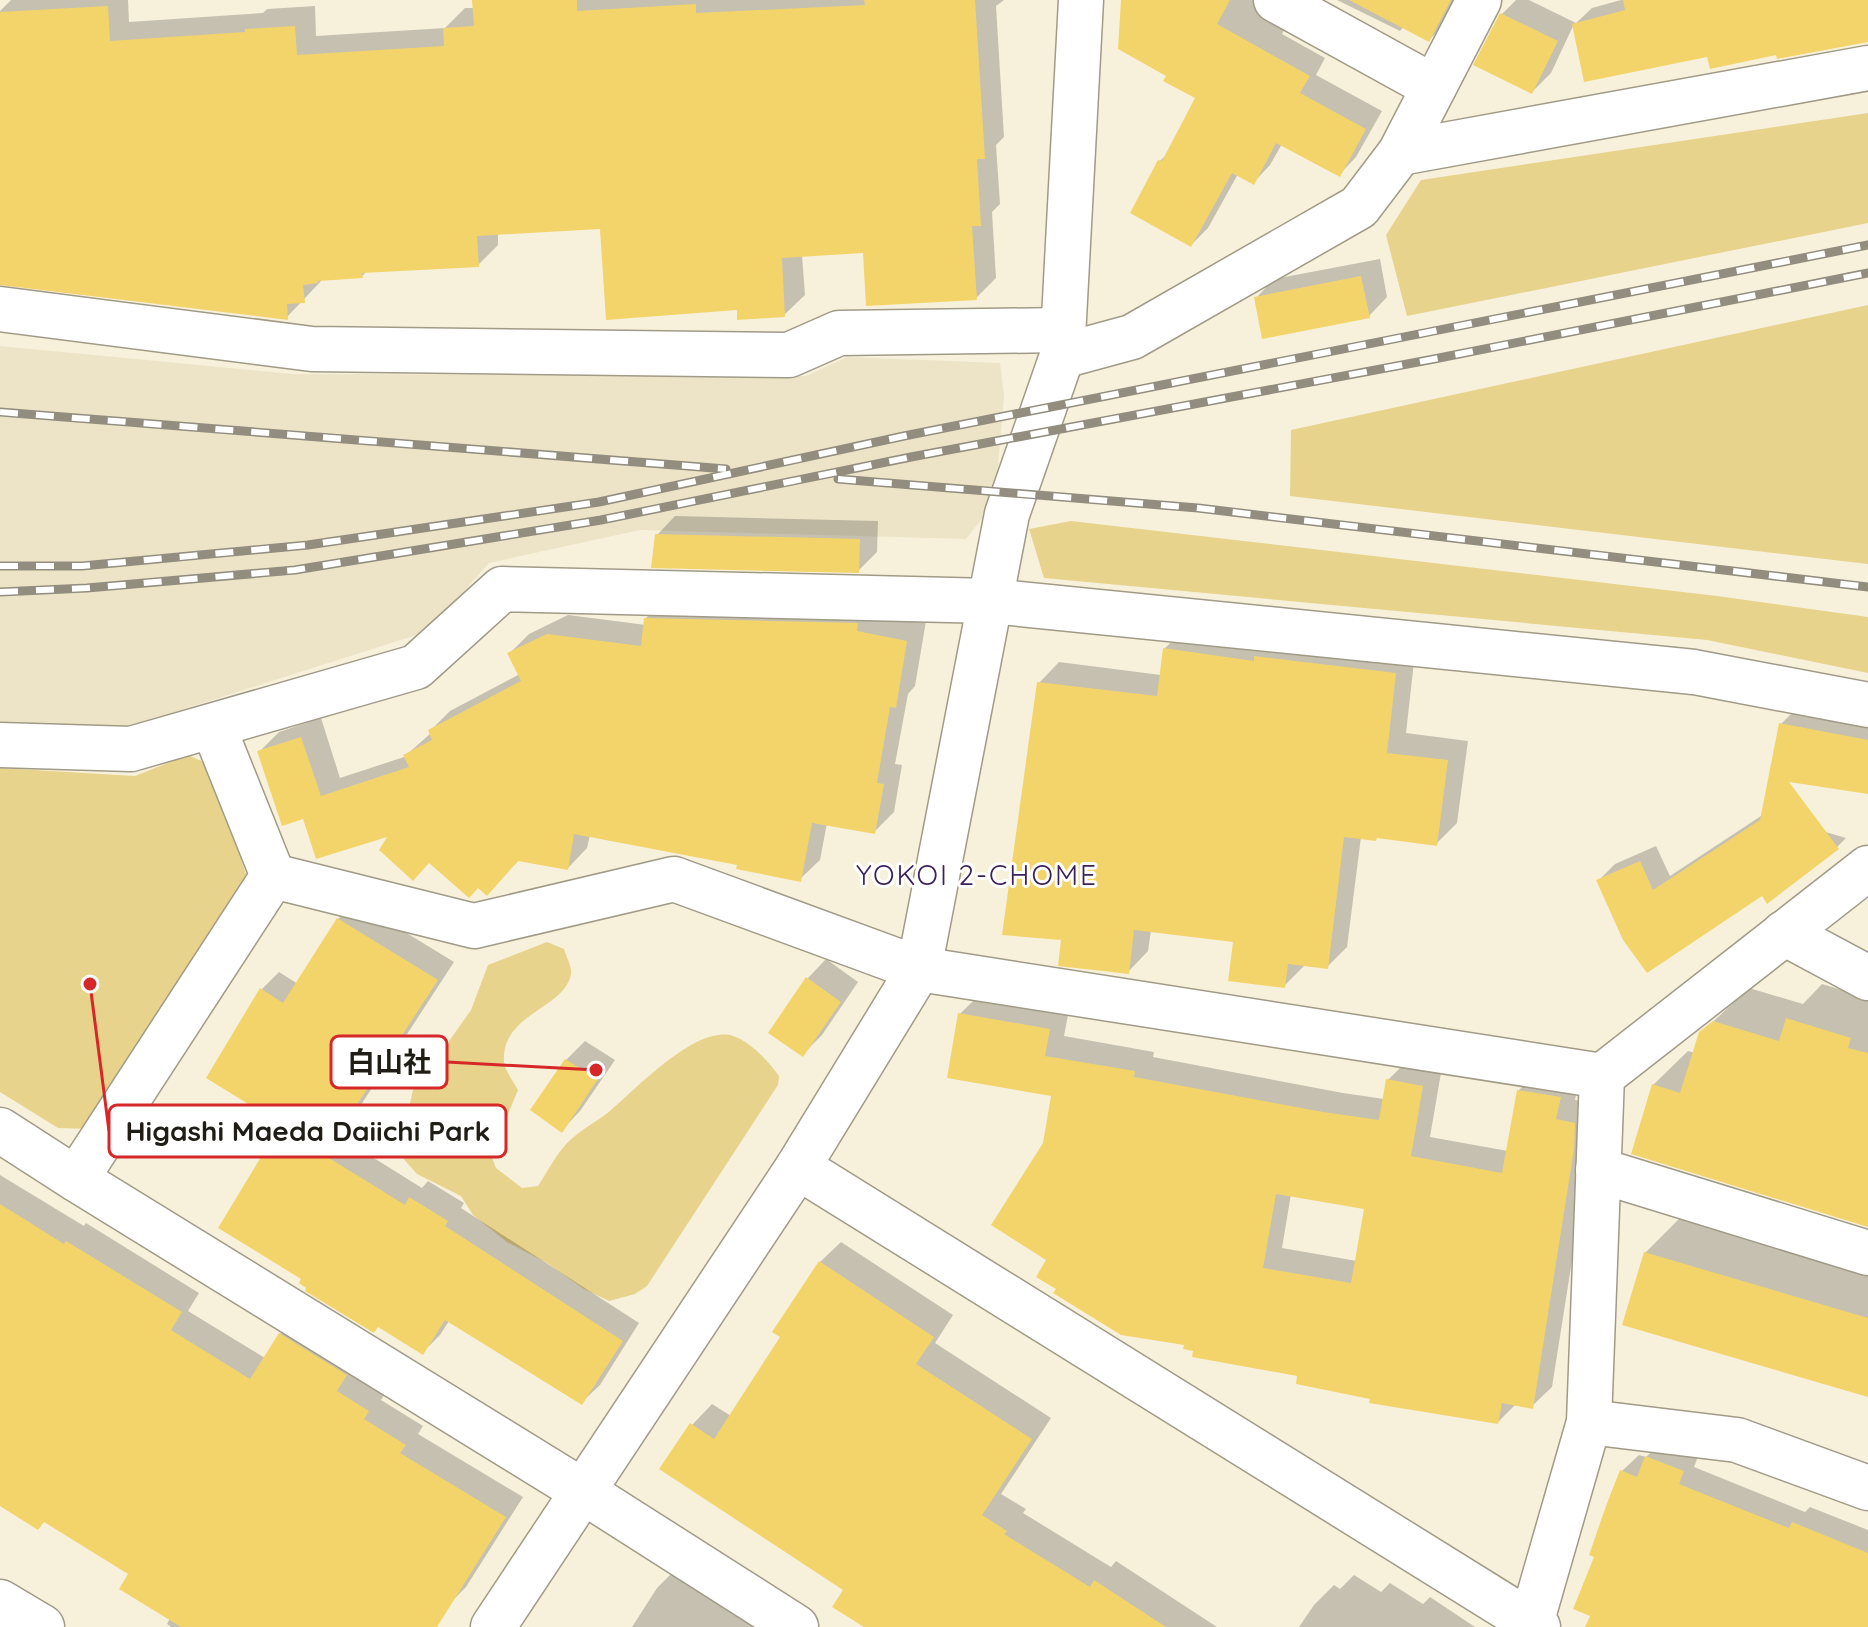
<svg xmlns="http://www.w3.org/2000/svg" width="1868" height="1627" viewBox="0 0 1868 1627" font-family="Quicksand,'Noto Sans JP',sans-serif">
<rect width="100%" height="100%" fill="#f7f1dc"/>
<path fill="#ede4c8" d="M0 346 293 374 806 376 847 357 1000 363 1004 395 995 502 966 539 640 530 489 563 429 631 118 730 31 727 0 721Z"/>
<g fill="#e8d38c">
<path d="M1868 113V223L1407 316 1386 235 1421 180Z"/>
<path d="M1868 305V564L1290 496 1291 430Z"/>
<path d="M1071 521 1717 596 1868 617V673L1707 640 1044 578 1029 529Z"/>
<path d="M188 755 210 765 247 877 89 1129 58 1128 0 1092V768L135 776Z"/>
<path d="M547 942 564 949C566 956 572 966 571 974 565 1009 501 1013 504 1062 505 1071 514 1082 518 1090L491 1155 496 1168 522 1188 538 1186C546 1174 553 1160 562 1149 575 1132 594 1124 610 1111 636 1089 697 1024 733 1036 750 1041 770 1063 779 1076L778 1085 647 1286 635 1294 609 1301 584 1289 547 1263 507 1242 473 1215 461 1196 417 1174 393 1147 409 1108 416 1076 435 1061 471 1010 488 965Z"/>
</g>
<g fill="#0003" fill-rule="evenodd">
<path d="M11 0H128L129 22 263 13 267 9 315 6 316 36 445 28 465 8H475L474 0H1004L996 6 1004 137 996 145 1000 204 992 212 996 278 976 298 865 251 802 255 805 295 784 315 738 308 602 227 498 233V245L478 265 367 271 362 276 324 278 287 317 0 284V11Z"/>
<path d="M1127 0H1276L1293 11 1282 34 1325 58 1316 75 1382 111 1356 157 1339 175 1282 144 1270 165 1253 183 1238 174 1208 228 1191 245 1160 161 1168 153 1198 97 1169 75Z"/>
<path d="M1337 0H1458L1446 23 1429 40 1404 26 1400 31Z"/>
<path d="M1516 0H1529L1576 23 1592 8 1621 0H1868V41L1778 52 1709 54 1574 24 1551 73 1532 92 1502 14Z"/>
<path d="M1380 259 1387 297 1369 316 1256 298 1274 279Z"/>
<path d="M675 516 878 521 877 552 858 571 657 535Z"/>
<path d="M666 599 926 621 915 686 908 694 895 764 902 765 894 812 874 832 827 823 820 860 800 879 739 863 590 835 587 848 568 868 520 859 487 893 478 886 392 834 304 816 260 751 279 732 321 718 340 778 404 757 431 733 430 731 450 711 520 674 509 654 529 634 568 615 646 625V618Z"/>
<path d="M1185 629 1415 653 1406 733 1468 741 1457 823 1437 843 1379 836 1361 837 1347 947 1327 967 1304 966 1284 986 1235 940 1151 930 1148 951 1128 972 1064 938 1039 683 1059 662 1161 675 1164 649Z"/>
<path d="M1799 706 1868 714V792L1781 724Z"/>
<path d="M1764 814 1846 838 1831 853 1763 893 1624 939 1599 880 1615 864 1656 846 1670 876Z"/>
<path d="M356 902 454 962 344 1131 348 1134 345 1140 422 1188 428 1181 464 1203 461 1208 639 1323 600 1385 582 1402 449 1321 440 1335 422 1353 283 1123 262 989 279 972 298 984 338 919Z"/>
<path d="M826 959 858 982 822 1035 803 1054 771 1032 808 978Z"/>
<path d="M1822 984 1868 998V1224L1653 1085 1688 1051 1695 1053 1701 1033 1749 988 1803 1004Z"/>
<path d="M980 994 1069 1010 1064 1036 1154 1052 1153 1057 1343 1093 1384 1099 1388 1080 1408 1060 1442 1067 1430 1137 1508 1151 1519 1090 1539 1071 1579 1078 1575 1100 1594 1103 1593 1128 1552 1387 1532 1406 1516 1404 1498 1422 1372 1397 1300 1374 1196 1349 1059 1288 1049 1259 1045 1144 1054 1095 960 1014ZM1291 1194 1366 1208 1357 1261 1282 1248Z"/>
<path d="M585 1041 615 1060 580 1111 562 1130 532 1110 566 1060Z"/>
<path d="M0 1175 84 1226 86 1223 199 1293 188 1311 265 1358 280 1334 299 1316 386 1392 381 1400 423 1426 418 1434 523 1497 466 1587 447 1606 418 1627H171L167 1624 170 1618 130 1574 0 1486Z"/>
<path d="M1693 1205 1868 1257V1396L1645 1253Z"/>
<path d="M841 1242 953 1315 935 1343 1051 1418 1001 1494 1026 1509 1023 1513 1111 1567 1116 1561 1217 1627H864L846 1589 692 1425 712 1404 731 1416 783 1337 820 1262Z"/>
<path d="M1664 1440 1699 1454 1694 1467 1805 1512 1810 1507 1868 1530V1627H1605L1596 1556 1622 1471 1639 1455 1646 1457Z"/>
<path d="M678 1567 758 1620 753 1627H632L657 1588Z"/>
<path d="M1354 1575 1381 1592 1390 1583 1423 1604 1430 1597 1475 1627H1299L1314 1605 1334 1585 1340 1589Z"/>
</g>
<g fill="#f3d46b" fill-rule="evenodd">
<path d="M472 0H577V11L696 4V13L865 5 864 0H975L985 159H977L981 226H972L977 300 866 306 863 253 782 258 785 317 737 320V310L606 320 600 229 477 236 479 267 362 273 363 278 318 281V283L303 285 305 303 287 304 288 320 0 285V12L108 6 110 41 245 32V29L295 26 297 55 444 46 443 28 474 26Z"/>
<path d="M1121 0H1230L1217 24 1310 76 1300 93 1366 129 1340 177 1276 143 1254 185 1232 173 1191 247 1130 213 1158 160 1162 161 1195 98 1163 81 1166 76 1118 49Z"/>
<path d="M1349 0H1451L1429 42Z"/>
<path d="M1623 0H1868V42L1777 59 1776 55 1710 69 1707 57 1584 82 1572 24 1625 10Z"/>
<path d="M1500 13 1558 41 1532 94 1473 65Z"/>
<path d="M1361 276 1370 318 1262 339 1254 297Z"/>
<path d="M655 534 860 539 859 573 651 568Z"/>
<path d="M644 618 858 623 857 631 907 641 896 708 890 707 877 783 884 784 875 834 812 823 801 882 736 869 737 865 574 834 568 870 518 861 487 896 478 888 469 898 429 863 413 881 379 850 387 837 316 859 303 819 282 826 257 751 301 737 321 796 409 767 403 755 432 740 428 730 521 681 507 653 547 634 641 646Z"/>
<path d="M1163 648 1254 661V656L1396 673 1387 753 1448 760 1437 846 1377 838 1376 841 1344 837 1328 969 1288 964 1285 988 1228 981 1233 942 1134 930 1129 974 1058 966 1061 940 1002 935 1037 682 1157 696Z"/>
<path d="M1779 723 1868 740V794L1789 782 1839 849 1767 904 1762 896 1647 973 1623 940 1596 880 1640 861 1653 890 1760 820Z"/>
<path d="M337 918 438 980 328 1149 333 1152 329 1158 405 1205 409 1197 448 1221 445 1226 623 1341 582 1405 445 1320 423 1355 378 1327 374 1333 305 1291 306 1288 299 1283 301 1279 218 1228 281 1124 206 1078 260 988 283 1003Z"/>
<path d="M806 977 841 1002 803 1057 768 1033Z"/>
<path d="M958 1013 1050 1029 1045 1056 1135 1071 1134 1077 1323 1112 1379 1120 1386 1079 1423 1086 1411 1156 1502 1173 1517 1090 1561 1097 1556 1119 1575 1123 1574 1149 1533 1409 1502 1403 1498 1424 1369 1403 1370 1399 1296 1384 1297 1376 1192 1357 1193 1351 1183 1349 1184 1345 1121 1335 1053 1293 1056 1289 1036 1277 1046 1260 991 1225 1043 1143 1051 1096 947 1078ZM1276 1194 1364 1209 1351 1283 1263 1268Z"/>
<path d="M1786 1018 1851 1038 1848 1048 1868 1053V1227L1631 1154 1652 1084 1680 1093 1699 1032 1713 1021 1779 1041Z"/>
<path d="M565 1059 598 1079 562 1133 530 1110Z"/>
<path d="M0 1204 64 1244 66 1241 182 1312 171 1330 250 1379 279 1333 347 1375 337 1391 369 1411 364 1419 406 1445 400 1453 506 1517 437 1627H181L119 1589 128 1574 44 1522 38 1530 0 1506Z"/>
<path d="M1644 1252 1868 1318V1397L1622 1325Z"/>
<path d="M819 1261 934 1337 916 1364 1032 1439 982 1515 1007 1531 1004 1534 1090 1587 1094 1580 1166 1627H864L832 1607 843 1590 659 1469 690 1423 714 1439 780 1337 772 1332Z"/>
<path d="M1645 1456 1684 1471 1679 1484 1789 1528 1792 1522 1868 1553V1627H1585L1590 1616 1573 1609 1594 1557 1589 1555 1606 1506 1620 1470 1637 1477Z"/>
</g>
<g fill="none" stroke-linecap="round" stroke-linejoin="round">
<defs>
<g id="minor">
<path d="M1276 0 1434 87"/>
<path d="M1400 153 1868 68"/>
<path d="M0 309 312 349 789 355 839 333 1063 330"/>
<path d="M1062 356 1132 337 1359 207 1400 153 1479 0"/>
<path d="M0 745 131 749 416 667 502 589 991 601 1694 672 1868 705"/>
<path d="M273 876 474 926 674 879 919 969 1602 1076 1868 868"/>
<path d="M1784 933 1868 978"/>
<path d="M0 1130 76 1179 273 876 213 726"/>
<path d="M798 1167 1538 1627"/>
<path d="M1598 1170 1868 1253"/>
<path d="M76 1179 584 1492 796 1627"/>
<path d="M1589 1422 1737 1440 1868 1488"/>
<path d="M0 1602 42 1627"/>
<path d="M493 1627 798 1167 919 969 1007 514 1062 356 1081 0"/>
<path d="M1530 1627 1589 1422 1602 1076"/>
</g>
</defs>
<use href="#minor" stroke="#a09a87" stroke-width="47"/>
<use href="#minor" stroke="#fff" stroke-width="44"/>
<defs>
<g id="rail">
<path d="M0 412 726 469"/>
<path d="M838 479 1198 508 1868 587"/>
<path d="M0 566H82L308 545 599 502 904 436 1868 245"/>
<path d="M0 592 87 588 295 570 601 520 911 457 1434 359 1868 273"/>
</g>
</defs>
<use href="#rail" stroke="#928d7f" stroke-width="9"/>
<use href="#rail" stroke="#fff" stroke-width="6" stroke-dasharray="18" stroke-linecap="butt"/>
</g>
<g text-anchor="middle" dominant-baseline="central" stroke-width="6" stroke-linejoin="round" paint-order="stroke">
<g font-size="28" letter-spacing="2" fill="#3d215a" stroke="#fff">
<text x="977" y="874">YOKOI 2-CHOME</text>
</g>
</g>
<path fill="none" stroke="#d62828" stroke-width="3" d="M596 1070L447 1062M90 984L109 1131"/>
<g fill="#d62828" stroke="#fff" stroke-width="3">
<circle cx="596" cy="1070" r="8"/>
<circle cx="90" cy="984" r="8"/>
</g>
<g fill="#fff" stroke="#d62828" stroke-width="3">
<rect x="331" y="1036" width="116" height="52" rx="8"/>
<rect x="109" y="1105" width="397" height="52" rx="8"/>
</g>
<g font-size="28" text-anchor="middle" font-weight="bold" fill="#1f1d15">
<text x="389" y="1072">白山社</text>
<text x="308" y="1141">Higashi Maeda Daiichi Park</text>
</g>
</svg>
